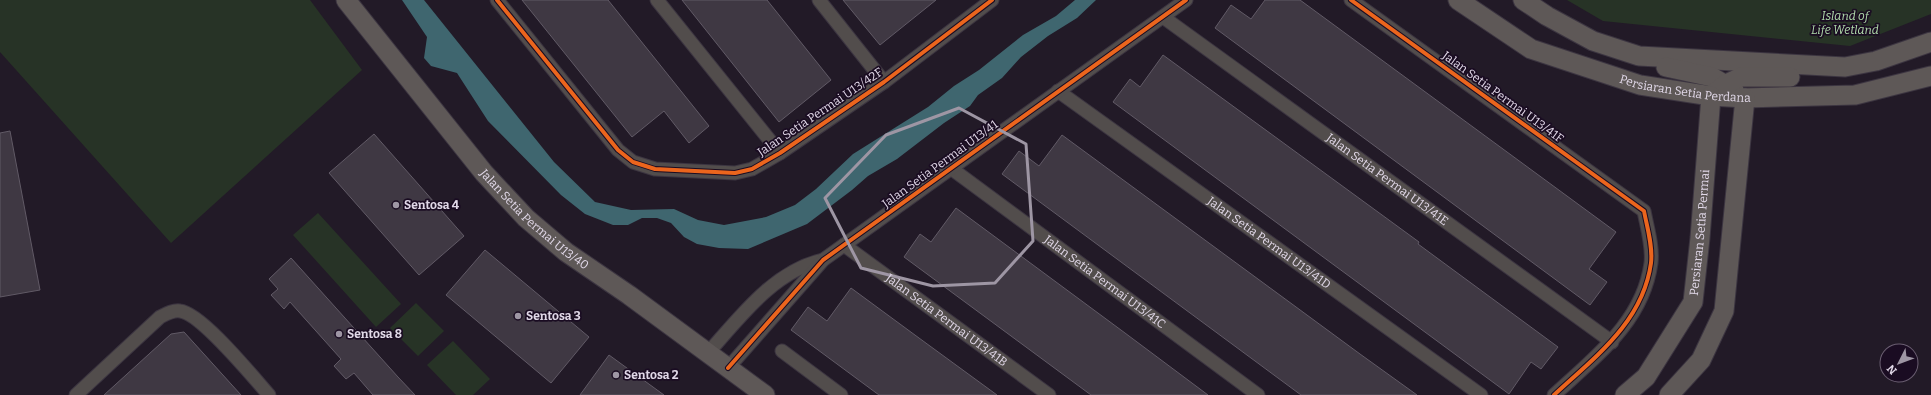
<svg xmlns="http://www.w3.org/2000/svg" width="1931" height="395" viewBox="0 0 1931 395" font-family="Bitter,serif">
<rect width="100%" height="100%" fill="#221a27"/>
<g fill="#273326">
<path d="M0 0H310L362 70 171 243 0 52Z"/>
<path d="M1567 0H1931V14L1850 46 1603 21Z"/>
<path d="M318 213 401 304 376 327 293 235Z"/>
<path d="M416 303 444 331 418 356 390 328Z"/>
<path d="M453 341 490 379 473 395H456L427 365Z"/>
</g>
<path fill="#3f666f" d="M402 0H424L554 162 595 202 631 210 674 209 698 220 724 225 766 217 795 205 816 189 853 154 928 107 954 86 979 70 1023 35 1056 16 1075 0H1096L1077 18 1048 36 1021 57 1002 78 978 95 970 106 944 123 897 159 868 176 852 190 807 224 748 249 719 248 697 244 684 237 671 223 657 218H642L628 225H613L585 214 561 195 488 121 457 73 431 66 424 58 427 37Z"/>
<g fill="#3f3843" stroke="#615a66">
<path d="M522 0H608L709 126 689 143 664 111 632 137Z"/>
<path d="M682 0H767L831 80 779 122Z"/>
<path d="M843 0H936L880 45Z"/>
<path d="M1265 0H1300L1616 232 1589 269 1607 282 1590 305 1215 28 1231 5 1251 19Z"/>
<path d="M1163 55 1419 242 1418 244 1558 347 1541 369 1531 362 1509 394 1113 102 1130 79 1140 87Z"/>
<path d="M10 131 40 290 0 297V133Z"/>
<path d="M374 134 464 236 419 275 329 173Z"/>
<path d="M1062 135 1360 354 1417 395H1301L1002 174 1019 151 1039 166Z"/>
<path d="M956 208 1125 333 1208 395H1091L904 257 920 234 931 242Z"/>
<path d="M485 250 589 337 551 383 446 295Z"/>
<path d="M291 258 398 377 415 395H373L354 373 346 379 334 366 341 359 290 302 284 309 271 295 278 289 269 279Z"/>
<path d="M851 288 919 338 997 395H879L791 330 808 307 827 321Z"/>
<path d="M184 332 241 395H104L171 334Z"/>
<path d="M609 355 664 395H580Z"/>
</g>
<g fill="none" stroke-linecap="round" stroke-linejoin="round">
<defs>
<g id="street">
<path d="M497 0 618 150 633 162 655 169 735 173 752 169 780 153 884 82 992 0"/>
<path d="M657 0 780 153"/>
<path d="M819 0 884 82"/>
<path d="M1351 0 1644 211C1647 227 1653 246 1651 263 1643 322 1595 357 1554 395"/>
<path id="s1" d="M1163 17 1612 342"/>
<path id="s2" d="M1058 91 1481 395"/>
<path id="s3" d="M952 169 1258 395"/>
<path id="s4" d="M844 245 1049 395"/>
<path d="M782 351 841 395"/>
<path d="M708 353C740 317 774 271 823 260"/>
<path d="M728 368 823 260 1186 0"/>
<path d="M76 395 160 317C166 314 173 310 180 311 201 313 253 377 269 395"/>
</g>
<g id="secondary">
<path id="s5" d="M346 0 484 173 526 218 566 252 629 295 765 395"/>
<path id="s6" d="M1458 0 1531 49 1640 85 1711 96 1745 98 1855 95 1931 76"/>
<path d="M1523 0 1547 16 1593 41 1639 56 1845 67 1876 61 1931 42"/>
<path d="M1666 67 1712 77 1734 90"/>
<path d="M1711 96 1726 84 1741 77H1790"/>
<path id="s7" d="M1625 395 1646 377 1693 302 1700 238 1711 96"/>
<path d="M1669 395 1701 360 1724 311 1745 98"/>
</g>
</defs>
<use href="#street" stroke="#3c3541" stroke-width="15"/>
<use href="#secondary" stroke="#3c3541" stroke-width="21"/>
<use href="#street" stroke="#524d4c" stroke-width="13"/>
<use href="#secondary" stroke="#5e5857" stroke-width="19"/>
<defs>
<g id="cycleway">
<path d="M497 0 618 150 633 162 655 169 735 173 752 169 780 153 884 82 992 0"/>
<path d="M1351 0 1644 211C1647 227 1653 246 1651 263 1643 322 1595 357 1554 395"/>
<path d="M728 368 823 260 1186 0"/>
</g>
</defs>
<use href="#cycleway" stroke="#1a0c22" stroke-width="6"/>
<use href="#cycleway" stroke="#eb651d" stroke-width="4"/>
</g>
<path fill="none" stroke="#9e96a4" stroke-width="3" stroke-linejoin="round" d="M959 108 1026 144 1033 241 995 283 933 286 861 268 825 198 886 135Z"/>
<g fill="#9e96a4" stroke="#1a0c22" stroke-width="1.5">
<circle cx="396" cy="205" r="4"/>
<circle cx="518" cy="316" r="4"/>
<circle cx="339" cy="334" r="4"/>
<circle cx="616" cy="375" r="4"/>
</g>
<g text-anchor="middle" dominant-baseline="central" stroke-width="3.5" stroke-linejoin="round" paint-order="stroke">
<g font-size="12" font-style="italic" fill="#b1dcac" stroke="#1a0c22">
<text x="1845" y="16">Island of<tspan x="1845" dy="14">Life Wetland</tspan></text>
</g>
<g font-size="12" fill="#e1d8e8" stroke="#1a0c22">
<text stroke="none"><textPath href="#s6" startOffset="248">Persiaran Setia Perdana</textPath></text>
<text transform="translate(1503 97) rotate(36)">Jalan Setia Permai U13/41F</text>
<text transform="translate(820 112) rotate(-34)">Jalan Setia Permai U13/42F</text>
<text transform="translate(940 164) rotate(-36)">Jalan Setia Permai U13/41</text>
<text stroke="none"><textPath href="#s1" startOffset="277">Jalan Setia Permai U13/41E</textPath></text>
<text stroke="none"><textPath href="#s5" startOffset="290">Jalan Setia Permai U13/40</textPath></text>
<text stroke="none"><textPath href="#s7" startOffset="186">Persiaran Setia Permai</textPath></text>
<text stroke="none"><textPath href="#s2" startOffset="260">Jalan Setia Permai U13/41D</textPath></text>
<text stroke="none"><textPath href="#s3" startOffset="190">Jalan Setia Permai U13/41C</textPath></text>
<text stroke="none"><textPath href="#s4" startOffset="127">Jalan Setia Permai U13/41B</textPath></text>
</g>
<g font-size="12" font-weight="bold" fill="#e1d8e8" stroke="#1a0c22" text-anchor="start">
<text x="404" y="205">Sentosa 4</text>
<text x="526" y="316">Sentosa 3</text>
<text x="347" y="334">Sentosa 8</text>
<text x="624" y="375">Sentosa 2</text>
</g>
</g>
<g transform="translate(1899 363) rotate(228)"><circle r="19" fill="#1a0c22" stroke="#6a5e71"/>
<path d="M0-3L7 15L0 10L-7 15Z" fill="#9e96a4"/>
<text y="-6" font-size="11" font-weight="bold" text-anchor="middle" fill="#e1d8e8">N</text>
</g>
</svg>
